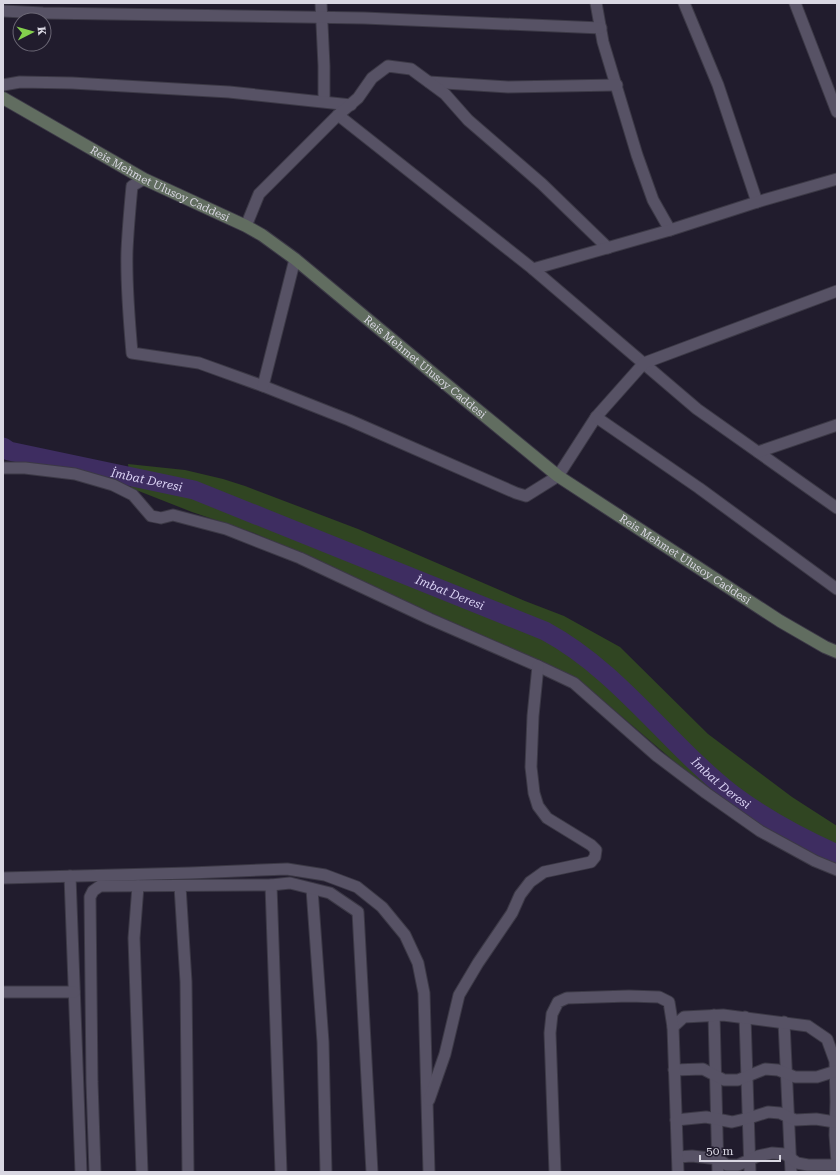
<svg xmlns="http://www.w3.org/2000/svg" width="840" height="1175" viewBox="0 0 840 1175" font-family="'Roboto Serif',serif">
<rect width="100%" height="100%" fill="#211c2d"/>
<path fill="#304522" d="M128 464 185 470 223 479 245 486 358 529 525 601 564 616 620 647 708 734 792 797 837 826V866L821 859 762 827 717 798 586 686 565 673 254 533 192 512 131 488Z"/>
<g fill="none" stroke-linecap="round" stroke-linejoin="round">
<path stroke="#3e2d61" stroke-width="19" id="s1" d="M3 447 9 451 194 490 545 631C619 671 667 743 732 794 764 818 801 838 837 854"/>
<defs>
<g id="street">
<path d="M321 3 324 66V101"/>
<path d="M596 3 603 42 637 155 653 200 670 230"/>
<path d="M684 3 718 85 757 202"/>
<path d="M795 3 837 112"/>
<path d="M3 11 43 13 364 18 601 28"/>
<path d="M429 82 508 87 617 85"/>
<path d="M3 85 20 82 72 83 229 92 351 105"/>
<path d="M338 115 533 269 697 409 837 508"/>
<path d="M144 179 132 186C130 207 128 229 127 251 126 285 129 319 132 353L199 363 263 386 349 420 516 493 526 496 558 476 596 417 644 363 837 291"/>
<path d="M246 226 259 194 338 115 358 98 372 78 388 66 411 69 445 94 468 120 542 184 608 248"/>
<path d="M533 269 670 230 757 202 837 179"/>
<path d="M263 386 295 259"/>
<path d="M596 417 699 488 837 589"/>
<path d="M758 452 837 425"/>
<path d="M3 468H25L75 474 113 485 133 495 151 516 161 518 173 515 226 529 300 558 430 619 538 666 574 683 657 756 706 793 760 831 815 861 837 870"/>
<path d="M70 876 81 1172"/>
<path d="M3 878 190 873 287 869 325 875 357 887 382 907 405 935 418 963 424 993 429 1172"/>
<path d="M271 885 281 1172"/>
<path d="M138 886 134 938 142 1172"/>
<path d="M180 886 186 982 188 1172"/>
<path d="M312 889 323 1042 326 1172"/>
<path d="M3 992H74"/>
<path d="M714 1015 718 1172"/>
<path d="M745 1017 750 1172"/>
<path d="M784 1022 791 1172"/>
<path d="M673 1027 684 1017 723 1015 808 1026 827 1039 835 1061 836 1102 835 1135 837 1163"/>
<path d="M674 1070 703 1069 724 1080H738L765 1069 778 1070 795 1077H817L836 1071"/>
<path d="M429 1100 445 1054 459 995 478 963 512 913 520 895 530 882 544 872 591 862 595 857 596 850 591 845 547 818 538 806 534 793 531 767 533 716 538 666"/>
<path d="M676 1120 706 1117 732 1122 749 1118 768 1112 780 1113 795 1120 816 1119 835 1122"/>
<path d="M678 1157 692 1156 718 1159 727 1165H738L758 1156 772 1153 785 1154 797 1163 808 1165H837"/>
<path d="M95 1172 92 1082 90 897 93 891 100 886 271 885 290 883 330 893 358 912 372 1172"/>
<path d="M555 1172 550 1033 552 1014 558 1002 567 998 629 996 659 997 669 1002 673 1027 678 1172"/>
</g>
<g id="secondary">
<path id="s2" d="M3 98 144 179 246 226 262 235 295 259 430 371 558 476 780 621 825 647 837 652"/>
</g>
</defs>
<use href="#street" stroke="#3c3946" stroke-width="13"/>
<use href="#secondary" stroke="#3c3946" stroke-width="14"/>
<use href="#street" stroke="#575265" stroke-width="11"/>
<use href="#secondary" stroke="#616d60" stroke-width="12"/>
</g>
<g text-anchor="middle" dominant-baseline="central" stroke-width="4" stroke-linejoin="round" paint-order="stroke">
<g font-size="11" fill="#d9d7e2" stroke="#211c2d">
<text stroke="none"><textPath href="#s2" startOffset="179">Reis Mehmet Ulusoy Caddesi</textPath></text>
<text stroke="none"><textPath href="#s2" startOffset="503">Reis Mehmet Ulusoy Caddesi</textPath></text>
<text stroke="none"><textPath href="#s2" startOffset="827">Reis Mehmet Ulusoy Caddesi</textPath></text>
</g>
<g font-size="12" font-style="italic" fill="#d9d1f3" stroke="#211c2d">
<text stroke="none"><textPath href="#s1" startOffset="148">İmbat Deresi</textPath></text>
<text stroke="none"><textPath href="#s1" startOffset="472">İmbat Deresi</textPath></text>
<text stroke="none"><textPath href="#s1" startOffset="808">İmbat Deresi</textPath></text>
</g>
</g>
<rect width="840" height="1175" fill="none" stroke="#d9d7e2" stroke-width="8"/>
<g transform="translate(32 32) rotate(84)"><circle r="19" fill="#211c2d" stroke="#6b6775"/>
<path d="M0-3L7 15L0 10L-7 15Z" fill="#84cf4d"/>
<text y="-6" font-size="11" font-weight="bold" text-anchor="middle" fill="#d9d7e2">K</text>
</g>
<path d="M700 1155v6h80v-6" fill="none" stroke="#d9d7e2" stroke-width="2"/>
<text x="706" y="1155" font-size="12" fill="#d9d7e2" stroke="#211c2d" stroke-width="3" paint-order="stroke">50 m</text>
</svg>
